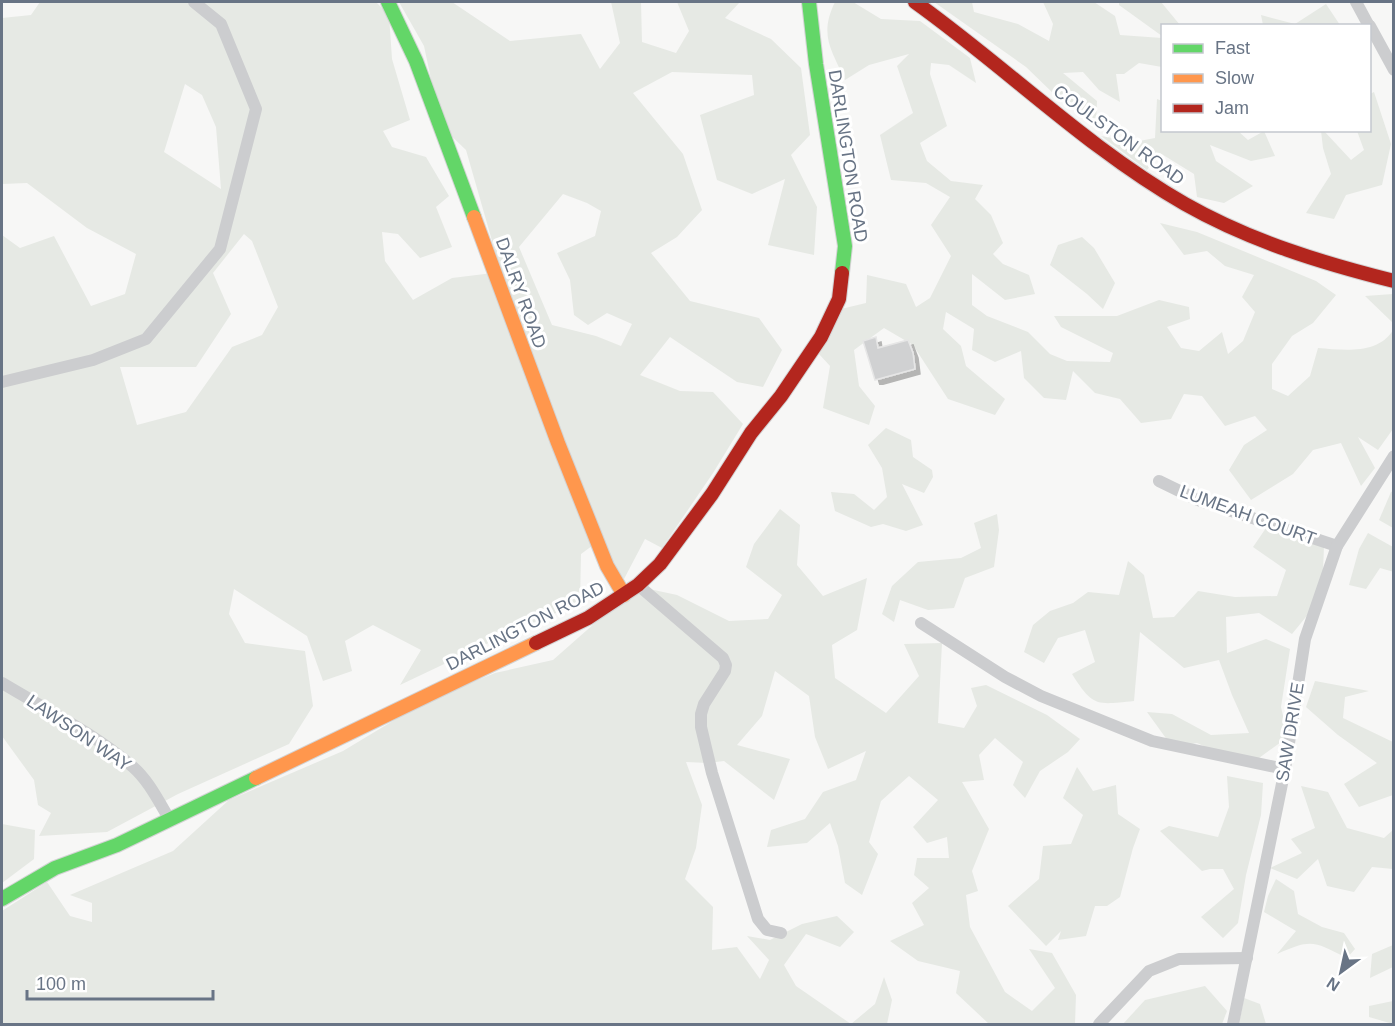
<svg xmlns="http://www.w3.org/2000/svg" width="1395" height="1026" viewBox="0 0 1395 1026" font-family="Helvetica,sans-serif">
<defs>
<filter id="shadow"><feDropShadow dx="5" dy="5" stdDeviation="0" flood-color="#0004"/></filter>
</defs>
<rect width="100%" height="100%" fill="#f7f7f6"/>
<g fill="#e6e9e4" fill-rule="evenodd">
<path d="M40 2H376L389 15 392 59 410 120 383 131 392 147 426 157 449 196 436 207 452 247 420 258 398 234 382 232 385 261 413 300 452 278 501 272 466 150 441 126 424 46 399 2H452L510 41 581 34 600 69 620 43 611 2H641L642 42 676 53 689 31 677 2H740L725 18 771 39 801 68 810 135 791 155 817 207 814 255 768 245 785 179 752 194 717 180 700 115 754 95 752 75 672 72 633 93 683 154 702 210 677 237 651 253 690 301 759 318 782 350 763 387 737 382 670 337 640 375 680 391 713 392 743 424 713 473 662 548 645 539 624 579 596 543 581 554 580 603 520 628 400 685 421 650 373 625 345 641 352 671 323 681 307 636 234 589 229 614 245 643 305 651 313 706 289 744 178 794 107 832 39 836 51 813 38 805 34 780 2 736V738V235L20 248 54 236 91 306 125 294 136 254 87 228 27 183 2 184V18L31 15ZM185 84 202 95 216 127 221 189 164 152ZM563 194 587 203 601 211 595 236 557 253 570 280 574 315 588 325 607 313 632 324 621 346 596 336 552 325 519 247ZM244 234 252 241 278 307 262 335 232 347 186 412 137 425 120 367H196L231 314 213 273Z"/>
<path d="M835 2H853L881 19 920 21 970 58 976 83 949 65 931 63 930 74 947 126 920 143 927 161 951 181 983 185 975 199 991 215 1003 243 993 254 1003 264 1029 275 1035 294 1005 300 972 274V305L987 316 1028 332 1050 354 1067 361 1110 362 1113 353 1061 327 1054 316H1117L1159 300 1189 307 1190 319 1167 327 1181 348 1199 351 1222 332 1228 354 1243 341 1255 312 1242 297 1254 275 1225 266 1207 251 1184 255 1160 223 1197 232 1316 281 1336 295 1313 323 1292 336 1272 364V389L1288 396 1310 376 1318 348C1343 350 1378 355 1393 330V429L1378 450 1358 437 1375 468 1361 486 1341 443 1313 450 1293 474 1251 500 1229 470 1244 445 1267 430 1255 416 1225 426 1202 396 1184 394 1171 419 1141 423 1120 399 1095 393 1073 371 1066 400 1044 398 1024 378 1021 351 995 362 972 350 974 329 946 312 943 329 961 346 966 366 1005 399 995 415 948 399 913 345 884 328 854 350 859 386 875 406 869 425 823 408 830 366 819 354 841 309 866 303 867 275 906 284 916 307 930 298 951 256 931 225 950 197 926 183 891 180 880 135 913 113 897 66 909 54 869 65 845 80C831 49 819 35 835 2Z"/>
<path d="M934 2H972L974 12 1018 24 1049 41 1053 24 1043 2H1094L1115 16 1120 35 1162 38V67L1139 63 1124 74H1116L1120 102 1099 90 1083 72 1063 73 1097 101 1096 125 1056 96 1026 67Z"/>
<path d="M1119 2H1161L1180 25 1162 26V36L1119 5Z"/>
<path d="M1326 4 1340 25H1263L1261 15 1295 24Z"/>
<path d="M1374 92 1391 144 1382 185 1346 195 1334 219 1306 213 1331 174 1323 148 1321 131H1324L1351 160 1364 150 1357 131 1370 130V94Z"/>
<path d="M1157 99 1162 101V130L1238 131 1248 140 1264 131 1275 156 1251 161 1210 145 1216 161 1253 186 1224 203 1197 197 1194 174 1160 153 1147 170 1101 136 1134 142 1155 138Z"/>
<path d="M1082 237 1094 248 1115 283 1103 309 1087 294 1050 265 1058 245Z"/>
<path d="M1393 294H1394L1393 323 1365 296Z"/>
<path d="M886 428 911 440 913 457 932 470 933 477 924 493 902 484 923 525 906 531 883 524 871 527 835 511 831 492 854 494 874 510 887 497 882 468 868 445Z"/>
<path d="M1393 491H1394L1393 528 1379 520 1391 492Z"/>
<path d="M780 509 800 525 797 565 823 596 867 578 857 630 832 645 835 678 886 713 919 676 904 644 942 643 938 723 964 728 977 706 971 688 986 685 1047 715 1080 739 1068 752 1040 771 1025 798 1013 785 1023 762 995 738 979 755 984 780 962 782 989 829 972 871 978 891 966 895 970 927 1005 992 1032 1011 1055 988 1029 949 1052 953 1076 995 1075 1024H989L956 993 960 971 918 961 890 941 924 925 912 903 929 888 914 875 917 858H949L947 837 927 843 913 827 938 800 909 776 881 801 869 842 878 854 862 895 845 883 838 846 830 823 807 843 767 847 771 830 805 819 823 792 856 780 866 751 828 769 815 737 809 696 775 671 762 716 737 745 790 759 774 800 724 761 708 763 686 762 702 805 696 848 685 879 713 907 712 950 737 947 760 979 769 960 747 936 770 940 802 924 837 916 854 932 840 947 806 934 784 965 796 986 851 1024 875 1004 884 977 892 1000 887 1024H2V911L47 882 70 916 92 922V903L70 895 173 851 229 800 343 751 426 701 495 673 553 660 604 615 640 587 677 595 729 621 768 619 782 595 746 567 754 544Z"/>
<path d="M997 514 999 530 994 567 965 578 954 608 928 610 900 600 894 622 882 614 892 586 918 562 961 558 981 548 974 523Z"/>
<path d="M1266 528 1324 546 1323 571 1310 612 1292 634 1259 613 1226 617 1227 653 1266 639 1290 649 1281 707 1288 737 1248 766 1197 743 1173 748 1147 712 1172 714 1211 735 1249 733 1232 695 1219 660 1184 668 1140 632 1134 701C1096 705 1093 707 1072 674L1095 662 1085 630 1058 638 1044 663 1024 652 1033 625 1050 611 1073 603 1088 592 1119 595 1128 561 1144 575 1153 618 1174 617 1198 591 1235 597 1277 596 1286 570 1253 547Z"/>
<path d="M1368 533 1393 547 1394 572 1380 568 1366 589 1349 585 1359 549Z"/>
<path d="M1315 681 1369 691 1345 697 1343 718 1393 742V795L1359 807 1344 784 1377 763 1338 735 1306 707Z"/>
<path d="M1077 767 1093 791 1116 785 1118 814 1140 829 1133 848 1120 897 1107 906H1095L1086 936 1058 940 1061 931 1046 946 1008 906 1039 879 1043 846 1071 844 1083 815 1063 798Z"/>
<path d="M1227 776 1263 783 1261 815 1246 875 1238 923 1223 938 1201 917 1234 889 1223 869H1210L1202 871 1160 831 1169 826 1218 837 1229 807Z"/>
<path d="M1301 786 1328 792 1347 828 1384 838 1393 830V869L1372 867 1354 892 1327 886 1318 859 1297 879 1270 868 1302 853 1291 839 1315 828Z"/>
<path d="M2 824 35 830 34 859 2 883Z"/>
<path d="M1276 879 1294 891 1298 914 1322 927 1344 933 1355 949 1347 958C1314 942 1313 938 1277 954L1296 931 1264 912 1268 896Z"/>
<path d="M1393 945V967L1370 978 1372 954Z"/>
<path d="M1205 986 1227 1011 1222 1024H1123L1145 1000Z"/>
<path d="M1244 998 1260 1004 1266 1024H1239Z"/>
<path d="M1393 1001V1024L1369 1017V1006Z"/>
</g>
<path fill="#d0d1d2" stroke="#e6e6e6" stroke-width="1.5" filter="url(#shadow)" d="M876 337 878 348 908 340 913 353 915 369 875 380 863 341Z"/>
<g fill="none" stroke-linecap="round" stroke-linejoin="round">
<defs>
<g id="fast">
<path d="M388 2 416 61 474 217"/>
<path d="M809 2 816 64 845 246 842 273"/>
<path d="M2 899 55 868 117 845 256 778"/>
</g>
<g id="slow">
<path d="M474 217 558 443 607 566 624 595"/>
<path d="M256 778 536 643"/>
</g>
<g id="jam">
<path d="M915 2C1006 67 1087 148 1185 204 1250 241 1322 263 1394 281"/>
<path d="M536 643 588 618 638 585 660 564 712 494 751 433 781 396 821 337 839 299 842 273"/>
</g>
</defs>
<use href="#fast" stroke="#d3d3d4" stroke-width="16"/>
<use href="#slow" stroke="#d3d3d4" stroke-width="16"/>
<use href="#jam" stroke="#d3d3d4" stroke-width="16"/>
<g stroke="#cccdcf" stroke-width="12">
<path d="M1356 2 1369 26"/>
<path d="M1370 26 1394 70"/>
<path d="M2 382 93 360 146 339 220 249 256 109 221 24 194 2"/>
<path d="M1159 481 1198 500 1337 546"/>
<path d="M638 585 723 658 726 665 725 671 704 704 701 714V727L712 773 758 919 767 930 781 933"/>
<path d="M921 623 1005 677 1041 696 1152 741 1285 769"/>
<path d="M2 683C45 709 95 734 133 767 149 781 159 802 170 820"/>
<path d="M1099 1024 1149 971 1179 959 1247 958"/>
<path d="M1233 1024 1285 769 1305 639 1337 546 1394 456"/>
</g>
<use href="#fast" stroke="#63d668" stroke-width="14"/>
<use href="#slow" stroke="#ff974d" stroke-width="14"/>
<use href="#jam" stroke="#b3261e" stroke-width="14"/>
</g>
<g text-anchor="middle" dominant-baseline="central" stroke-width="6" stroke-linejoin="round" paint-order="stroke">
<g font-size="18" fill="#687485" stroke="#fff">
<text transform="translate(1119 135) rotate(36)">COULSTON ROAD</text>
<text transform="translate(848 156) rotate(81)">DARLINGTON ROAD</text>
<text transform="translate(521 293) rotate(70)">DALRY ROAD</text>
<text transform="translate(1248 515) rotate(20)">LUMEAH COURT</text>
<text transform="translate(525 626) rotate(-27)">DARLINGTON ROAD</text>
<text transform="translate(1290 732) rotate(-81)">SAW DRIVE</text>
<text transform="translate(79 733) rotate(34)">LAWSON WAY</text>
</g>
</g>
<rect width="1395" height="1026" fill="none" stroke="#687485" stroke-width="6"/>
<rect x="1161" y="24" width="210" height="108" fill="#ffffff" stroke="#c3c7ce" stroke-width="1.5"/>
<rect x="1173" y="44" width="30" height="9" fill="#63d668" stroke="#c3c7ce" stroke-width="1.5"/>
<text x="1215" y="54" font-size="18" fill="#687485">Fast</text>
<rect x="1173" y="74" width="30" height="9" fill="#ff974d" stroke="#c3c7ce" stroke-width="1.5"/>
<text x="1215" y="84" font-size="18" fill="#687485">Slow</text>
<rect x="1173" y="104" width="30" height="9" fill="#b3261e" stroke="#c3c7ce" stroke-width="1.5"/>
<text x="1215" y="114" font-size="18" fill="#687485">Jam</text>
<g transform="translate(1341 972) rotate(213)" stroke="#ffffff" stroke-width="4.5" paint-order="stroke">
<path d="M0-4.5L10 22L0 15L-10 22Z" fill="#687485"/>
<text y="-9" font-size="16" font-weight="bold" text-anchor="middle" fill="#687485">N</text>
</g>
<path d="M27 990v9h186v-9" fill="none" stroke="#687485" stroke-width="3"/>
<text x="36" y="990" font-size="18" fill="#687485" stroke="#ffffff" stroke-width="4.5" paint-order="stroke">100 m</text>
</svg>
